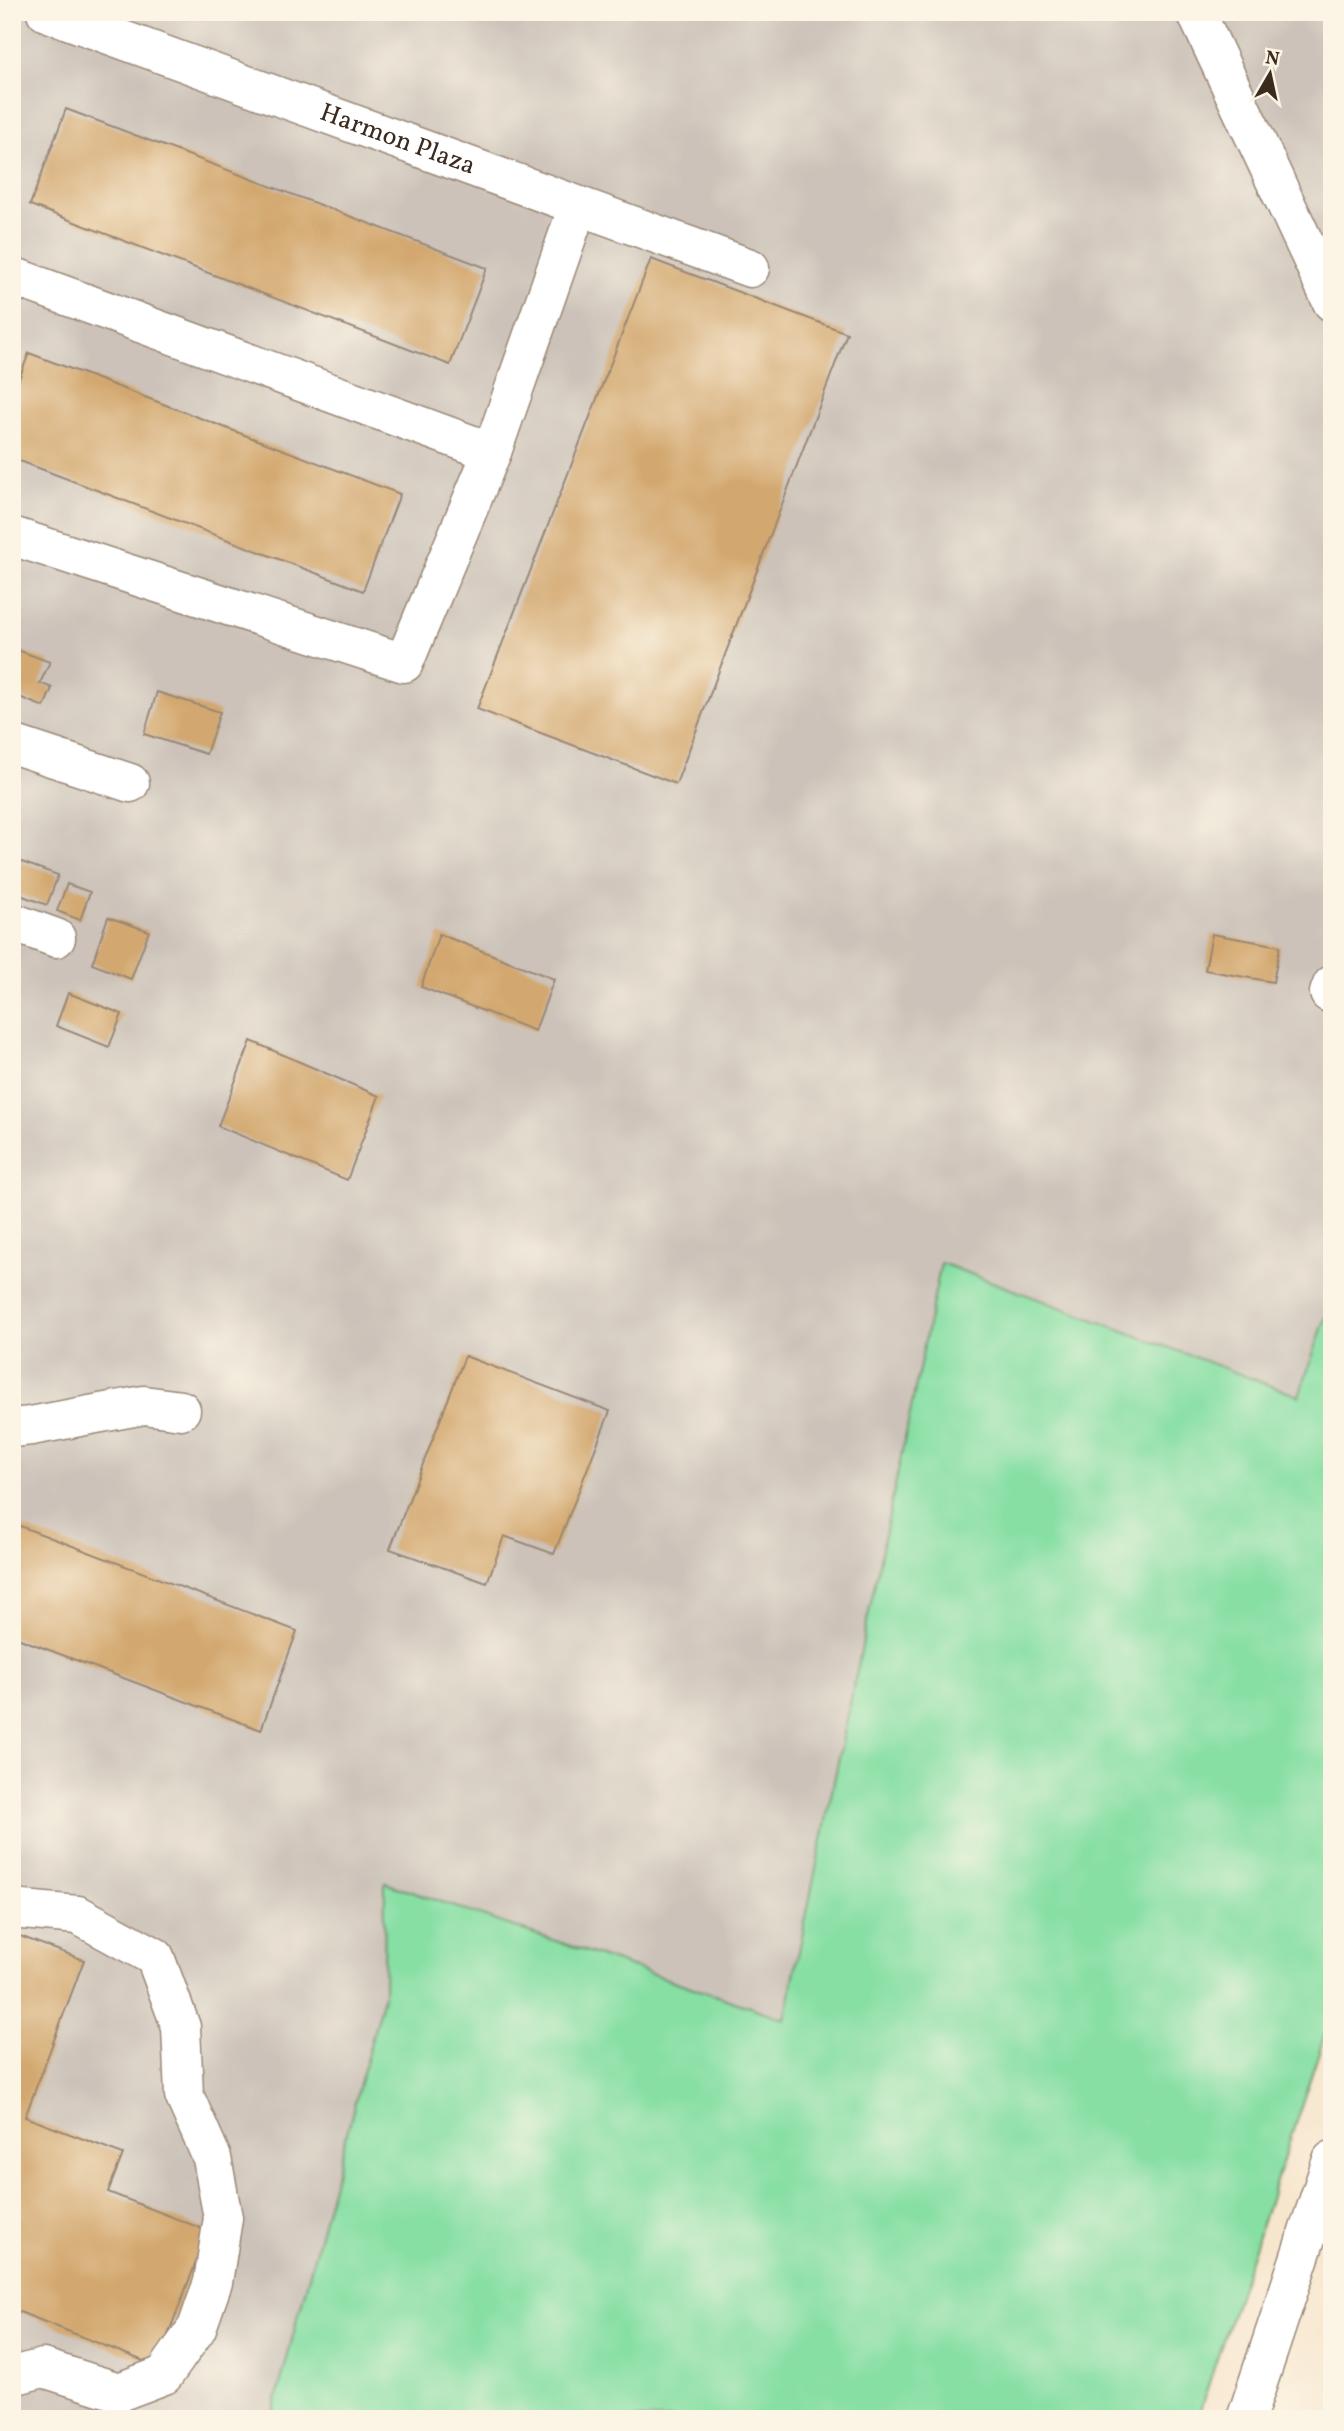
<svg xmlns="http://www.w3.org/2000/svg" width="1344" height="2431" viewBox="0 0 1344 2431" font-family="Vollkorn,serif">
<rect width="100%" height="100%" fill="#fcf5e5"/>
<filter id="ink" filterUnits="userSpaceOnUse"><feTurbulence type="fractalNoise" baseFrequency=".0143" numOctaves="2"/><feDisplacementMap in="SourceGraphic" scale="14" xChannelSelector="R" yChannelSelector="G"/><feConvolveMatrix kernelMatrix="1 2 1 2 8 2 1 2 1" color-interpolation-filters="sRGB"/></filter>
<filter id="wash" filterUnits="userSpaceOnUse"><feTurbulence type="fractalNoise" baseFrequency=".00686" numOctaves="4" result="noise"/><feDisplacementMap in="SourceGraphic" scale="28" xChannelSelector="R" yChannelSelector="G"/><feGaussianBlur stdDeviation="1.57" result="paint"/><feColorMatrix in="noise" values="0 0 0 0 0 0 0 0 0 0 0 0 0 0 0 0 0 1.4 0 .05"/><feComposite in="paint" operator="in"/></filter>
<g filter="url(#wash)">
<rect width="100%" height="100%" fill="#f7e6ce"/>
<path fill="#ccc2b9" d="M12 12H1332V1299L1299 1396 941 1263 785 2019 386 1883 384 1993 271 2419H12Z"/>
<path fill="#87dfa4" stroke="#618461" stroke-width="2" d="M941 1263 1299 1396 1332 1299V2013L1197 2419H271L384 1993 385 1883 785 2019Z"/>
<g id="blocks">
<g fill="#d3a86f">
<path d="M66 109 487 268 450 365 30 205Z"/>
<path d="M651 259 847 333 676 784 477 709Z"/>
<path d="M29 353 400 494 363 591 12 458V397Z"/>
<path d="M12 648 50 662 40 683 52 688 44 707 12 694Z"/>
<path d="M157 692 220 712 206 754 144 734Z"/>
<path d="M13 859 58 875 47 905 12 892Z"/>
<path d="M67 884 90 892 80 920 57 911Z"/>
<path d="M108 917 149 931 131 979 92 964Z"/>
<path d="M439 934 554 979 535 1031 421 987Z"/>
<path d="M1212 934 1280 946 1273 982 1205 970Z"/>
<path d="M68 993 122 1014 109 1047 56 1026Z"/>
<path d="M251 1041 379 1096 347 1180 218 1126Z"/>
<path d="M465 1356 610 1411 554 1554 504 1536 487 1583 390 1549Z"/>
<path d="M12 1523 297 1631 261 1730 12 1636Z"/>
<path d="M12 1933 84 1960 25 2117 123 2154 108 2192 208 2231 156 2366 12 2309Z"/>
</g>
</g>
</g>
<g filter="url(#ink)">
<use href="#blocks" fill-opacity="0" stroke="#998876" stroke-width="2"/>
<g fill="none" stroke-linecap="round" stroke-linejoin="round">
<defs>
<g id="minor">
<path id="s1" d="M46 12 750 268"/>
<path d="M1196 12 1332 302"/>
<path d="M12 276 492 452 404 663 12 536"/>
<path d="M492 452 578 206"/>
<path d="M12 744 130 783"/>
<path d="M12 922 56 938"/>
<path d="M1329 993 1332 985"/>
<path d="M12 1428 31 1426 144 1405 181 1410"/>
<path d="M12 1909 78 1915 155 1957 181 2027 184 2095 212 2158 223 2218 213 2282 197 2328 164 2375 119 2392 43 2368 12 2376"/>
</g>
<path id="highway" d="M1246 2419 1332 2160"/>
</defs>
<use href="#minor" stroke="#998876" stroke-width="41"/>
<use href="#highway" stroke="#998876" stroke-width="41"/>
<use href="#minor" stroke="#fff" stroke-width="38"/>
<use href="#highway" stroke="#fff" stroke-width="38"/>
</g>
</g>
<g text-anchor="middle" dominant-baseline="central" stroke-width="5" stroke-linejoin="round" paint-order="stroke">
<g font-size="26" fill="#3b2a1e" stroke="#fcf5e5">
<text stroke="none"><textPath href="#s1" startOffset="374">Harmon Plaza</textPath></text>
</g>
</g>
<rect width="1344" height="2431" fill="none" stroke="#fcf5e5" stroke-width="42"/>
<g transform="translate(1270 74) rotate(9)" stroke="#fcf5e5" stroke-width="5" paint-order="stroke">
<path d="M0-5L12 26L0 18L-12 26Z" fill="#3b2a1e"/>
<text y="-10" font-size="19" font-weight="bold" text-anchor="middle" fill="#3b2a1e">N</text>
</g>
</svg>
